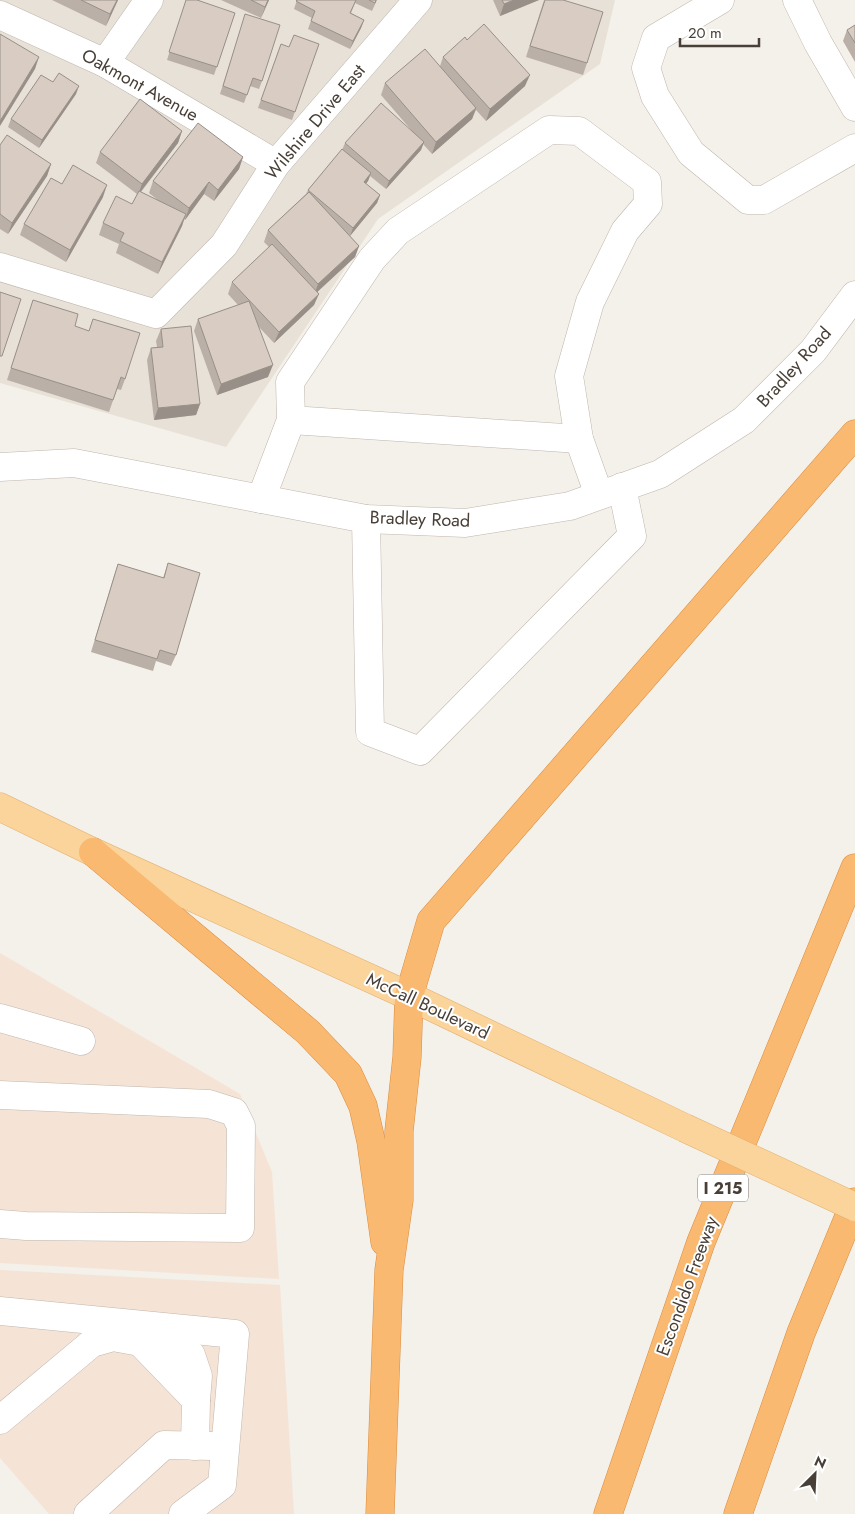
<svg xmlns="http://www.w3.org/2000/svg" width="855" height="1514" viewBox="0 0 855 1514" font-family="Jost,sans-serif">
<rect width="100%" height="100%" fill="#f4f0ea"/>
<path fill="#e8e1d8" d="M0 0H615L600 64 378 219 226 447 0 383Z"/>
<g fill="#f5e4d6">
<path d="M0 953 240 1094 272 1172 279 1279 0 1263Z"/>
<path d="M0 1270 280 1285 294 1514H49L0 1458Z"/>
</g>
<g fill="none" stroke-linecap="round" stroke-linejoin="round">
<defs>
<g id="minor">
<path d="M720 0 656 38 646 68 655 96 691 153 748 200H764L855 148"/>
<path d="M797 0 818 43 855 107"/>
<path d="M0 15 105 63 276 164"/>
<path d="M105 63 149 0"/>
<path d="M0 267 156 314 224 245 276 164 418 0"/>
<path d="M291 420 579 439"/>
<path d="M0 467 74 463 366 519 465 523 570 506 660 474 744 420 813 351 855 295"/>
<path d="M261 499 291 420 290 382 372 259 398 231 549 130 579 131 647 182 648 204 625 231 590 302 569 376 579 439 599 495"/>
<path d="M366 519 370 732 420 751 632 536 622 487"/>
<path d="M0 1018 81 1041"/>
<path d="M0 1095 209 1104 234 1112 241 1126 240 1228 26 1226 0 1224"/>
<path d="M0 1311 235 1334 222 1485 183 1514"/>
<path d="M140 1342 168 1343 191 1355 198 1376 196 1400"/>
<path d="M0 1420 92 1343 113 1337 140 1342 196 1400 195 1446"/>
<path d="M88 1514 164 1445 213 1446"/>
</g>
<path id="major" d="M0 807 93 852 409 996 685 1128"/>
<g id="highway">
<path d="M93 852 308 1032 348 1074 363 1106 371 1141 385 1242"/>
<path d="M380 1514 389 1270 399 1200V1131L407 1057 409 996 431 921 855 434"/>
<path d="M608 1514 701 1242 855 868"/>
<path d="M738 1514 801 1333 855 1202"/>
</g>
</defs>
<use href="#minor" stroke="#c0b6ad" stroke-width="29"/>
<use href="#major" stroke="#e1ae6b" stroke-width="29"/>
<use href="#highway" stroke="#da8c3f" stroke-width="29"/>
<use href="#minor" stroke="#fff" stroke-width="28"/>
<use href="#major" stroke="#fbd49c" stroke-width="28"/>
<use href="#highway" stroke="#fab970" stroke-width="28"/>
<defs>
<path id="major-bridge" d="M685 1128 855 1207"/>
</defs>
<use href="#major-bridge" stroke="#e1ae6b" stroke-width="29" stroke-linecap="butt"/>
<use href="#major-bridge" stroke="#fbd49c" stroke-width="28"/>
</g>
<g fill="#bbb0a8">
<path d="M52 0H118L106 26Z"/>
<path d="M186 0 235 13 214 75 167 60Z"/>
<path d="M221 0H269L261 18Z"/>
<path d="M297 0H377L372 11 355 3 351 13 364 20 361 28 350 49 308 29 312 18 294 9Z"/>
<path d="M493 0H539L500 16Z"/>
<path d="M544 0 587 63 583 75 526 57Z"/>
<path d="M243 22 262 81 259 89 250 86 244 103 220 94Z"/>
<path d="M855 25V62L843 41 847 30Z"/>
<path d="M467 40 525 86 486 121 476 110 472 119 432 154 423 144 421 150 386 189 370 176 368 181 366 184 380 195 377 203 350 236 359 246 355 257 317 292 314 305 274 343 258 326 268 377 217 395 194 331 198 319 238 305 228 294 232 282 269 247 264 242 268 230 306 194 308 190 342 150 345 143 412 131 381 95 385 83 440 66 443 57Z"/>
<path d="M319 44 292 120 258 108 278 52 289 47Z"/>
<path d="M53 82 76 94 39 148 8 127 11 119Z"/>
<path d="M182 131 178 143 141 192 159 201 149 193 153 181 243 157 239 169 214 201 204 194 185 220 184 219 182 226 158 274 116 253 119 244 99 235 103 223 132 204 137 194 96 163 100 152Z"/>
<path d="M0 145 51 164 47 176 8 234 0 229Z"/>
<path d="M62 184 103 197 66 262 20 235 24 224Z"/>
<path d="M33 300 75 326 89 331 93 319 125 379 121 390 117 389 109 412 7 380Z"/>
<path d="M161 329 200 404 196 415 154 420 147 360 151 348 157 347 156 341Z"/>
<path d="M168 563 176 655 171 666 156 661 153 671 91 652 114 576 118 564 163 578Z"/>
</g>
<g fill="#989088">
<path d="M117 0H118L106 26 110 14Z"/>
<path d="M268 0H269L261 18 265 7Z"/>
<path d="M514 0H539L500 16 504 4Z"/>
<path d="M364 20 361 28 350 49 353 41Z"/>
<path d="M39 57 35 69 0 126V121Z"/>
<path d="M530 75 525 86 486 121 490 109Z"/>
<path d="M79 86 76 94 39 148 42 140Z"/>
<path d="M476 108 472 119 432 154 436 142Z"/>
<path d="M182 131 178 143 138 195 142 184Z"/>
<path d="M424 142 421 150 386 189 389 181Z"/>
<path d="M243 157 239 169 214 201 218 190Z"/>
<path d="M51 164 47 176 8 234 12 223Z"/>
<path d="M371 173 368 181 361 190 364 182Z"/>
<path d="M209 182 204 194 185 220 189 208Z"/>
<path d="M107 185 103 197 66 262 70 250Z"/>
<path d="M380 195 377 203 350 236 353 228Z"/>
<path d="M186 214 182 226 158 274 162 262Z"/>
<path d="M359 246 355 257 314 295 318 284Z"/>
<path d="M319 294 314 305 274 343 279 332Z"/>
<path d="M273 365 268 377 217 395 221 384Z"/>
<path d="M200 404 196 415 154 420 158 408Z"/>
</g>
<g fill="#d9cdc3" stroke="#989088">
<path d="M81 0H117L110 14Z"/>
<path d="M186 0H197L235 13 217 67 169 52Z"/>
<path d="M251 0H268L265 7Z"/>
<path d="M297 0H356L350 13 364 20 353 41 311 21 315 11 296 1Z"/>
<path d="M369 0H376L375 3Z"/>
<path d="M502 0H514L504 4Z"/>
<path d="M545 0H563L603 12 587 63 530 46Z"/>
<path d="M245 14 280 25 262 81 253 78 247 95 223 86Z"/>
<path d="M484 24 530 75 490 109 443 57 465 37 467 40Z"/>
<path d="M855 25V43L847 30Z"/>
<path d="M0 34 39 57 0 121Z"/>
<path d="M294 35 319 44 295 112 261 100 281 44 289 47Z"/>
<path d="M425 49 476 108 436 142 385 83Z"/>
<path d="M59 73 79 86 42 140 11 119 41 75 53 82Z"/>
<path d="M140 99 182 131 142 184 100 152Z"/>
<path d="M381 103 424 142 389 181 345 143Z"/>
<path d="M198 123 243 157 218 190 209 182 189 208 153 181Z"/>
<path d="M7 135 51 164 12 223 0 214V145Z"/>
<path d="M342 149 371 173 364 182 380 195 353 228 308 190Z"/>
<path d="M73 165 107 185 70 250 24 224 51 178 62 184Z"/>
<path d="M139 191 186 214 162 262 120 241 124 233 103 223 116 196 132 204Z"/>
<path d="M309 192 359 246 318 284 268 230Z"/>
<path d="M272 244 319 294 279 332 232 282Z"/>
<path d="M0 292 21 299 2 356H0Z"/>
<path d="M33 300 78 314 75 326 89 331 93 319 140 333 125 379 121 377 113 400 11 368Z"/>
<path d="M249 301 273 365 221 384 198 319Z"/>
<path d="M191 326 200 404 158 408 151 348 163 347 161 329Z"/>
<path d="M168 563 200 573 176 655 160 650 157 659 95 640 118 564 164 578Z"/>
</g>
<g text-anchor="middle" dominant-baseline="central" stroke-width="4" stroke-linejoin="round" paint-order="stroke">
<rect fill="#fff" stroke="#7f7974" stroke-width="1" x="698" y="1174.5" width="50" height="27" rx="4"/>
<g font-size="16" font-weight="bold" fill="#484038">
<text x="723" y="1188">I 215</text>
</g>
<g font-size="18" fill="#484038" stroke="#fff">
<text transform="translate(140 85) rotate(29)">Oakmont Avenue</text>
<text transform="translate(315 122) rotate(-50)">Wilshire Drive East</text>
<text transform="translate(794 367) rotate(-48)">Bradley Road</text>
<text transform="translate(420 519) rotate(2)">Bradley Road</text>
<text transform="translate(428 1006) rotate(25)">McCall Boulevard</text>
<text transform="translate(687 1286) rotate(-70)">Escondido Freeway</text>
</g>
</g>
<g transform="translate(815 1474) rotate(24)" stroke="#ffffff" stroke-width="4" paint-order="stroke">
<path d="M0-4L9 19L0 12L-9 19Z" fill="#484038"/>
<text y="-8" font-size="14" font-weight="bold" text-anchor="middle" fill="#484038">N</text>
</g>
<path d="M680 38v8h79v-8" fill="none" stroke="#484038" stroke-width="2.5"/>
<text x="688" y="38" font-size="15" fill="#484038" stroke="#ffffff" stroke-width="4" paint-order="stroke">20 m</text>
</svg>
